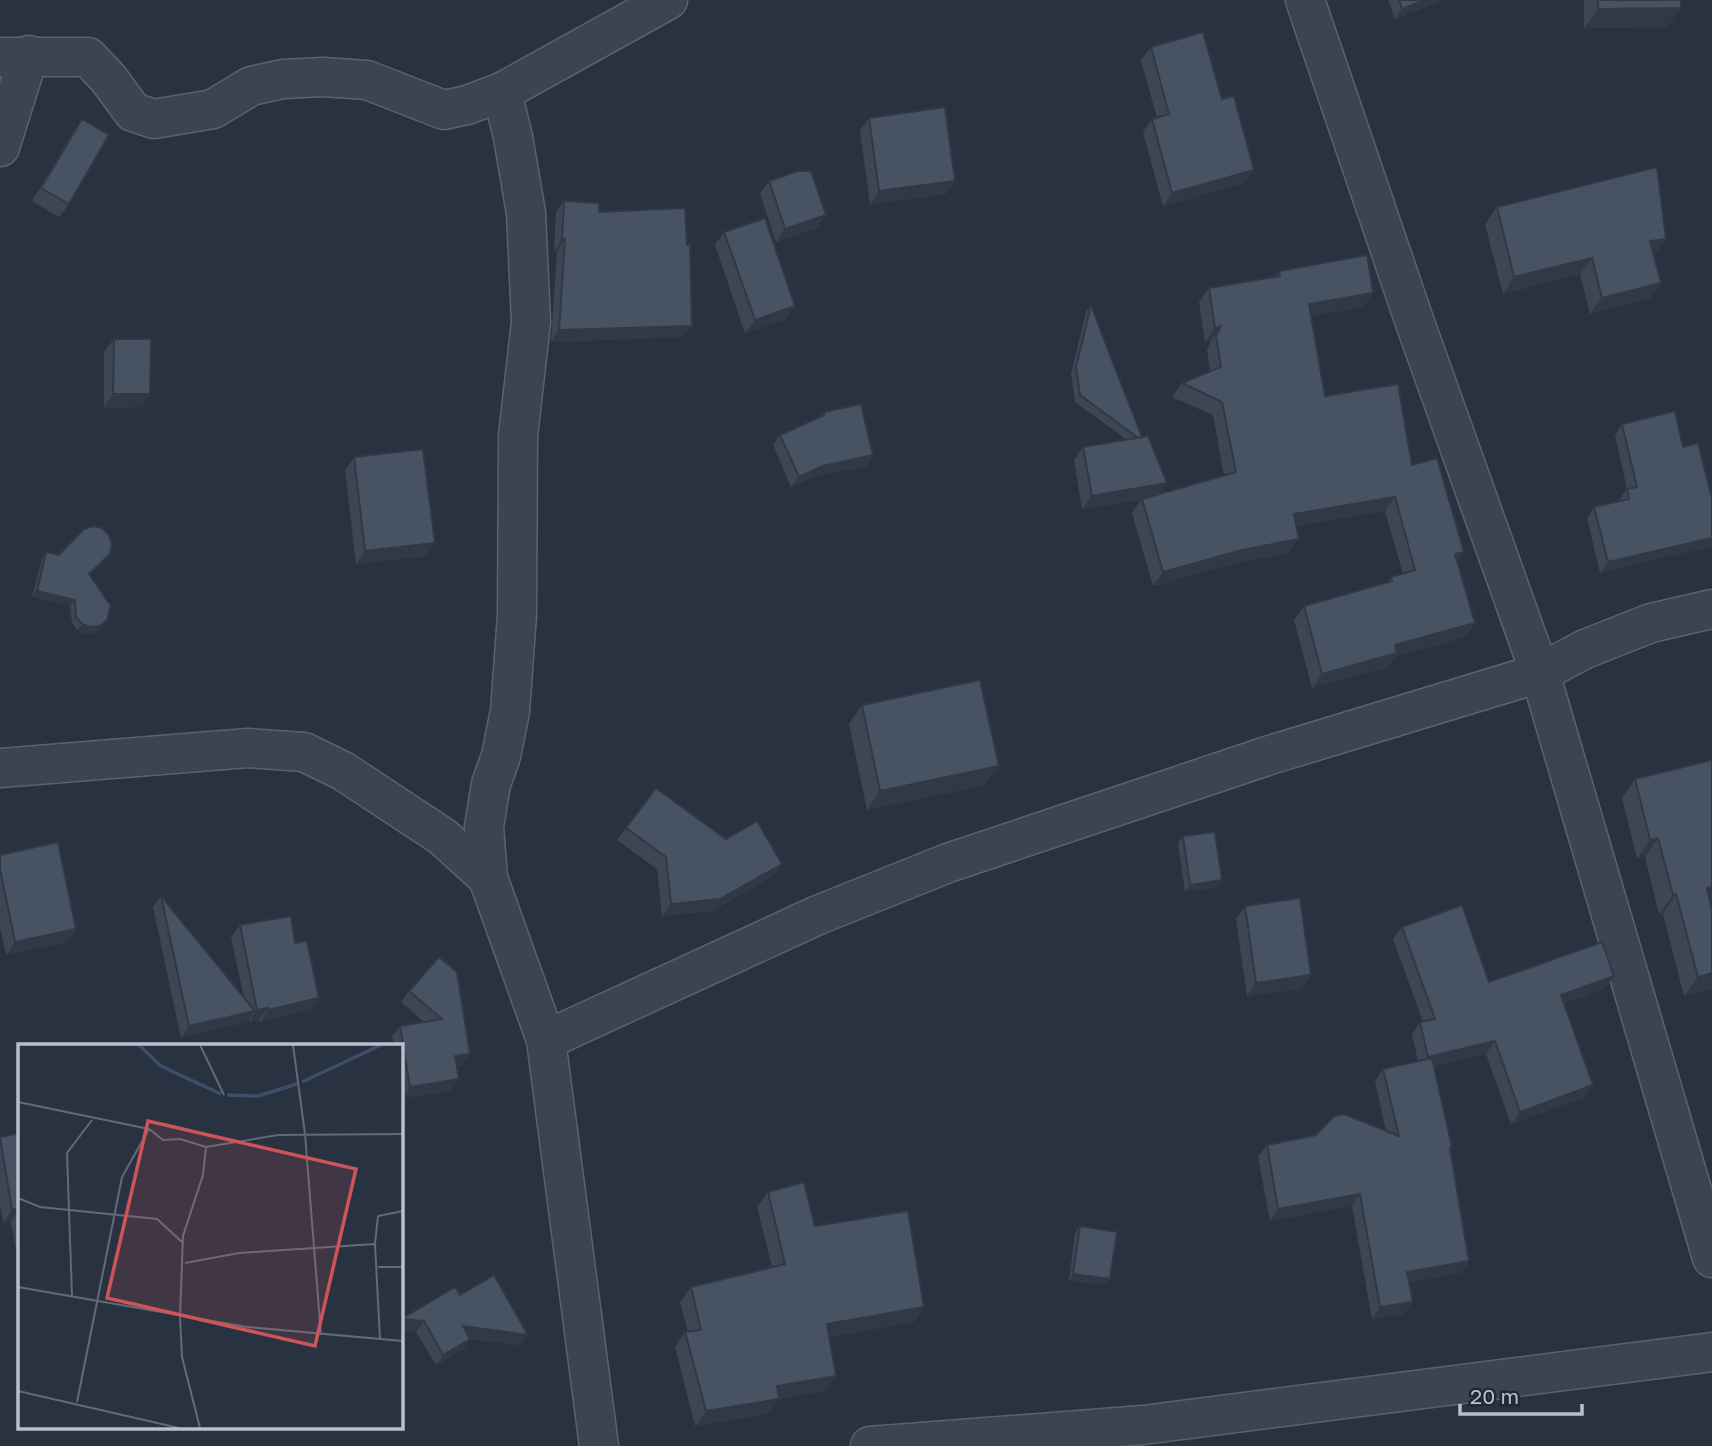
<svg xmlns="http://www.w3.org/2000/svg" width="1712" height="1446" viewBox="0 0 1712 1446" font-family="'Golos Text',sans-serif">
<rect width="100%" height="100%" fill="#283241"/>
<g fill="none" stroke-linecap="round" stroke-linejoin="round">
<defs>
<g id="minor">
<path d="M1305 0 1414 320 1540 673 1712 1258"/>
<path d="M0 57H88L108 78 133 112 154 119 213 109 251 86 283 79 323 77 367 80 444 110 467 105 502 92 513 137 526 213 531 322 518 436 517 615 510 711 501 756 491 784 484 827 488 878 546 1040 599 1446"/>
<path d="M502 92 668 0"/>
<path d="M0 147 29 55"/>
<path d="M0 768 248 748 304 752 343 771 443 837 488 878"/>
<path d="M546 1040 818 915 948 863 1270 755 1540 673 1585 649 1651 623 1712 609"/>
<path d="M870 1446 1143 1425 1712 1352"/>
</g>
</defs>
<use href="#minor" stroke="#5a626e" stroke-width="41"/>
<use href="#minor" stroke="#3c4451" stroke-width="38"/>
</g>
<g fill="#3d4754">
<path d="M1388 0H1444L1395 19Z"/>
<path d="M1584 0H1681L1667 27 1584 28Z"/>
<path d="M1151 47 1222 99 1245 183 1163 206 1143 132 1152 119 1157 118 1141 60Z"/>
<path d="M869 118 955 181 946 194 870 204 860 131Z"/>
<path d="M82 119 69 204 59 217 32 201 73 132Z"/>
<path d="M769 181 817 228 776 242 760 194Z"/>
<path d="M564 201 599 212 683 337 551 342 557 251H554L556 212Z"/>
<path d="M1497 207 1654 256 1661 283 1649 299 1590 314 1580 274 1503 294 1485 224Z"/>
<path d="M724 232 795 306 786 319 745 333 715 245Z"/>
<path d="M1279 271 1373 293 1363 307 1311 316 1325 396 1412 465 1457 561 1475 623 1465 637 1395 656 1388 667 1312 688 1294 620 1304 606 1387 583 1391 577 1403 574 1385 511 1296 526 1289 553 1232 564 1153 586 1132 513 1142 499 1082 509 1074 460 1083 447 1127 440 1075 402 1071 374 1086 312 1091 305 1159 494 1224 476 1213 415 1172 397 1182 383 1210 371 1207 350 1211 340 1205 342 1199 302 1209 288 1274 277Z"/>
<path d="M114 339 150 394 141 407 104 408V352Z"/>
<path d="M824 412 873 455 866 466 816 476 791 487 773 445 780 435 820 417Z"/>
<path d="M1622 424 1683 447 1712 498V546L1600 573 1587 518 1594 507 1620 502 1619 500 1627 489 1615 435Z"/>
<path d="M354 457 426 556 356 564 345 470Z"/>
<path d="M46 552 59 555 110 554 105 560 90 575 109 615 102 627 95 633 86 634 77 630 72 623 70 606 32 597 42 559Z"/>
<path d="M862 705 985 785 867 810 849 724Z"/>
<path d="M1635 779 1710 903 1712 910V989L1684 996 1663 914H1659L1645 857 1637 859 1622 798Z"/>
<path d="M656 788 773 876 712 911 662 916 657 869 617 840Z"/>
<path d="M1183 836 1222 880 1217 887 1185 892 1178 843Z"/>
<path d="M0 855 76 929 67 942 6 955 0 927Z"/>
<path d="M161 896 244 998 231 937 240 925 295 943 311 1010 260 1022 259 1020 249 1022V1020L247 1022 181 1038 153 907Z"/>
<path d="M1245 906 1302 989 1247 996 1236 919Z"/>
<path d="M1402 927 1489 982 1606 988 1564 1003 1593 1085 1585 1097 1511 1124 1486 1054 1434 1066 1450 1150 1469 1261 1461 1273 1409 1282 1404 1314 1372 1319 1352 1206 1270 1221 1258 1157 1267 1145 1386 1131 1375 1081 1383 1069 1418 1061 1412 1034 1420 1022H1423L1393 939Z"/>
<path d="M439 957 462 1065 457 1066 451 1091 402 1098 401 1088V1045H394L392 1037 400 1026 424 1022 401 1002 409 991Z"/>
<path d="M19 1133V1266L11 1222 3 1223 0 1204V1137Z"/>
<path d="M768 1192 924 1307 914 1322 829 1337 825 1391 778 1399 768 1414 695 1426 675 1347 685 1332H688L680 1302 691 1287 772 1267 757 1207Z"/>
<path d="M1080 1226 1106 1285 1069 1281 1075 1233Z"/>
<path d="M460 1295 528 1335 521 1345 470 1339 463 1349 436 1365 416 1332 401 1330V1318Z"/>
</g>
<g fill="#323945">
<path d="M1425 0H1444L1395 19 1402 9Z"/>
<path d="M1681 8 1667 27 1584 28 1598 9Z"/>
<path d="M1254 170 1245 183 1163 206 1172 193Z"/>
<path d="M955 181 946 194 870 204 879 191Z"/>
<path d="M826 215 817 228 776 242 785 229Z"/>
<path d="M562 239H565L557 251H554Z"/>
<path d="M1666 239 1654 256 1638 258 1650 241Z"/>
<path d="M1592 258 1580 274 1503 294 1514 277Z"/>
<path d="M1661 283 1649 299 1590 314 1602 298Z"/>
<path d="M1373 293 1363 307 1299 318 1309 304Z"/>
<path d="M795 306 786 319 745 333 755 320Z"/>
<path d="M692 326 683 337 551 342 559 330Z"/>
<path d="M1221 326 1211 340 1205 342 1215 328Z"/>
<path d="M113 394H150L141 407 104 408Z"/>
<path d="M873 455 866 466 816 476 791 487 799 477 823 466Z"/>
<path d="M1167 483 1158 496 1082 509 1092 496Z"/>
<path d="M1395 497 1385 511 1284 528 1294 514Z"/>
<path d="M1712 538V546L1600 573 1608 562Z"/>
<path d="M1299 539 1289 553 1232 564 1153 586 1163 572 1242 550Z"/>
<path d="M435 543 426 556 356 564 365 551Z"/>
<path d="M1464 552 1454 566 1455 554Z"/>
<path d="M110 554 105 560 84 581 89 574Z"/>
<path d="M37 591 75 600 70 606 32 597Z"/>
<path d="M107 620 102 627 95 633 86 634 77 630 82 624Z"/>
<path d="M1475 623 1465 637 1395 656 1388 667 1312 688 1322 674 1395 645Z"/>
<path d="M999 766 985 785 867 810 880 791Z"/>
<path d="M1658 838 1645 857 1637 859 1650 840Z"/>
<path d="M782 864 773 876 712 911 662 916 671 904Z"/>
<path d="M1222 880 1217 887 1185 892 1190 885Z"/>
<path d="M1712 887V902L1693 907 1707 888Z"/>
<path d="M1676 894 1663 914H1659L1673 895Z"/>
<path d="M76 929 67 942 6 955 15 942Z"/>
<path d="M1712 973V989L1684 996 1698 977Z"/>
<path d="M1311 975 1302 989 1247 996 1256 983Z"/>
<path d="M1614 976 1606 988 1552 1007 1561 995Z"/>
<path d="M319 998 311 1010 260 1022 268 1010Z"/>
<path d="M268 1008 259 1020 249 1022 257 1010Z"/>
<path d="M255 1011 247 1022 181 1038 189 1026Z"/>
<path d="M1495 1041 1486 1054 1420 1069 1428 1057Z"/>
<path d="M470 1054 462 1065 447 1067 455 1056Z"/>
<path d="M459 1079 451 1091 402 1098 410 1087Z"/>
<path d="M1593 1085 1585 1097 1511 1124 1520 1112Z"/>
<path d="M1360 1194 1352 1206 1270 1221 1278 1209Z"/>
<path d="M19 1209 11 1222 3 1223 12 1210Z"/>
<path d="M1469 1261 1461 1273 1399 1284 1407 1272Z"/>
<path d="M1073 1274 1110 1279 1106 1285 1069 1281Z"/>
<path d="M1413 1302 1404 1314 1372 1319 1380 1307Z"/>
<path d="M924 1307 914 1322 817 1339 827 1324Z"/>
<path d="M401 1319 424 1321 416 1332 401 1330Z"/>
<path d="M463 1326 528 1335 521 1345 456 1337Z"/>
<path d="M470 1339 463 1349 436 1365 443 1355Z"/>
<path d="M836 1376 825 1391 778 1399 768 1414 695 1426 706 1411 777 1386Z"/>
</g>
<g fill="#475262" stroke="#323945" stroke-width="2">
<path d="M1399 0H1425L1402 9Z"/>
<path d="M1598 0H1681V8L1598 9Z"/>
<path d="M1203 32 1222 99 1234 96 1254 170 1172 193 1152 119 1169 114 1151 47Z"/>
<path d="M945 107 955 181 879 191 869 118Z"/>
<path d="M82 119 109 135 69 204 41 188Z"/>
<path d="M1657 167 1666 239 1650 241 1661 283 1602 298 1592 258 1514 277 1497 207Z"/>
<path d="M798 171H811L826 215 785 229 769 181Z"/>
<path d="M564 201 599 203V212L685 208 687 245 690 244 692 326 559 330 565 239H562Z"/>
<path d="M765 218 795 306 755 320 724 232Z"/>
<path d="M1367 255 1373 293 1309 304 1325 396 1398 384 1412 465 1437 458 1464 552 1455 554 1475 623 1395 645 1397 653 1322 674 1304 606 1392 581 1391 577 1415 570 1395 497 1294 514 1299 539 1242 550 1163 572 1142 499 1236 472 1222 402 1182 383 1221 367 1216 336 1221 326 1215 328 1209 288 1280 276 1279 271Z"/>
<path d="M1091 305 1110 355 1142 437 1138 438 1080 395 1076 367Z"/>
<path d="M114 339H151L150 394H113Z"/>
<path d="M861 404 873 455 823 466 799 477 780 435 824 415V412Z"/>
<path d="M1675 411 1683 447 1698 443 1712 498V538L1608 562 1594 507 1629 499 1627 489 1637 487 1622 424Z"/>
<path d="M1148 436 1167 483 1092 496 1083 447Z"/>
<path d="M423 449 435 543 365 551 354 457Z"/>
<path d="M93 526 102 528 109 535 112 544 110 554 89 574 113 609 110 608 107 620 100 626 90 627 82 624 76 617 75 600 37 591 46 552 59 555 84 529Z"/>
<path d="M980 680 999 766 880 791 862 705Z"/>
<path d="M1712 760V887L1707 888 1712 910V973L1698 977 1676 894 1673 895 1658 838 1650 840 1635 779Z"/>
<path d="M656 788 726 839 757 821 782 864 720 899 671 904 666 857 626 828Z"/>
<path d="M1215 832 1222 880 1190 885 1183 836Z"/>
<path d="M58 842 76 929 15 942 0 869V855Z"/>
<path d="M161 896 255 1011 189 1026Z"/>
<path d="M1300 898 1311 975 1256 983 1245 906Z"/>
<path d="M1462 905 1489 982 1602 942 1614 976 1561 995 1593 1085 1520 1112 1495 1041 1428 1057 1420 1022 1435 1019 1402 927Z"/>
<path d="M291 916 295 943 307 941 319 998 268 1010V1008L257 1010 240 925Z"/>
<path d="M439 957 457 972 470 1054 455 1056 459 1079 410 1087 400 1026 442 1019 409 991Z"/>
<path d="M1432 1058 1452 1147 1450 1148 1469 1261 1407 1272 1413 1302 1380 1307 1360 1194 1278 1209 1267 1145 1316 1135 1334 1116 1344 1114 1399 1136 1383 1069Z"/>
<path d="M19 1133V1209L12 1210 0 1137Z"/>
<path d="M804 1182 815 1226 908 1211 924 1307 827 1324 836 1376 777 1386 779 1399 706 1411 685 1332 701 1330 691 1287 785 1264 768 1192Z"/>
<path d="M1080 1226 1117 1232 1110 1279 1073 1274Z"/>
<path d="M494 1275 528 1335 463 1326 470 1339 443 1355 424 1321 401 1319 455 1287 460 1295Z"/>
</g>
<g transform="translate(18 1044)">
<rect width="385" height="385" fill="#283241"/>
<path fill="none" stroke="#3e4e69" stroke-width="3.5" d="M121 1 143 22 203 50M284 38 363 1M209 51 240 52 279 40"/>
<path fill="none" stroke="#626a78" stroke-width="2" d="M182 1 206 51M275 1 287 90 303 291M0 58 131 85 145 96 162 95 188 103 185 131 165 192 162 273 164 313 182 384M188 103 260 91 385 90M0 154 22 163 139 175 164 198M167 219 221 209 357 200M360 223H385M0 243 229 283 385 297M54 252 49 109 74 76M362 295 357 200 360 172 385 167M0 347 161 384M59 358 104 133 131 85"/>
<path fill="#cd5559" fill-opacity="0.15" stroke="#cd5559" stroke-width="3.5" d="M130 77 338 125 297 302 89 254Z"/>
<rect width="385" height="385" fill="none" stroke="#b9bfcb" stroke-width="3.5"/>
</g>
<path d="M1460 1404v10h122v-10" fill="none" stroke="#b9bfcb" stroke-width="3.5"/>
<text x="1470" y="1404" font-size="21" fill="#b9bfcb" stroke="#202936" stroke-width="5" paint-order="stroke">20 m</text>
</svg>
